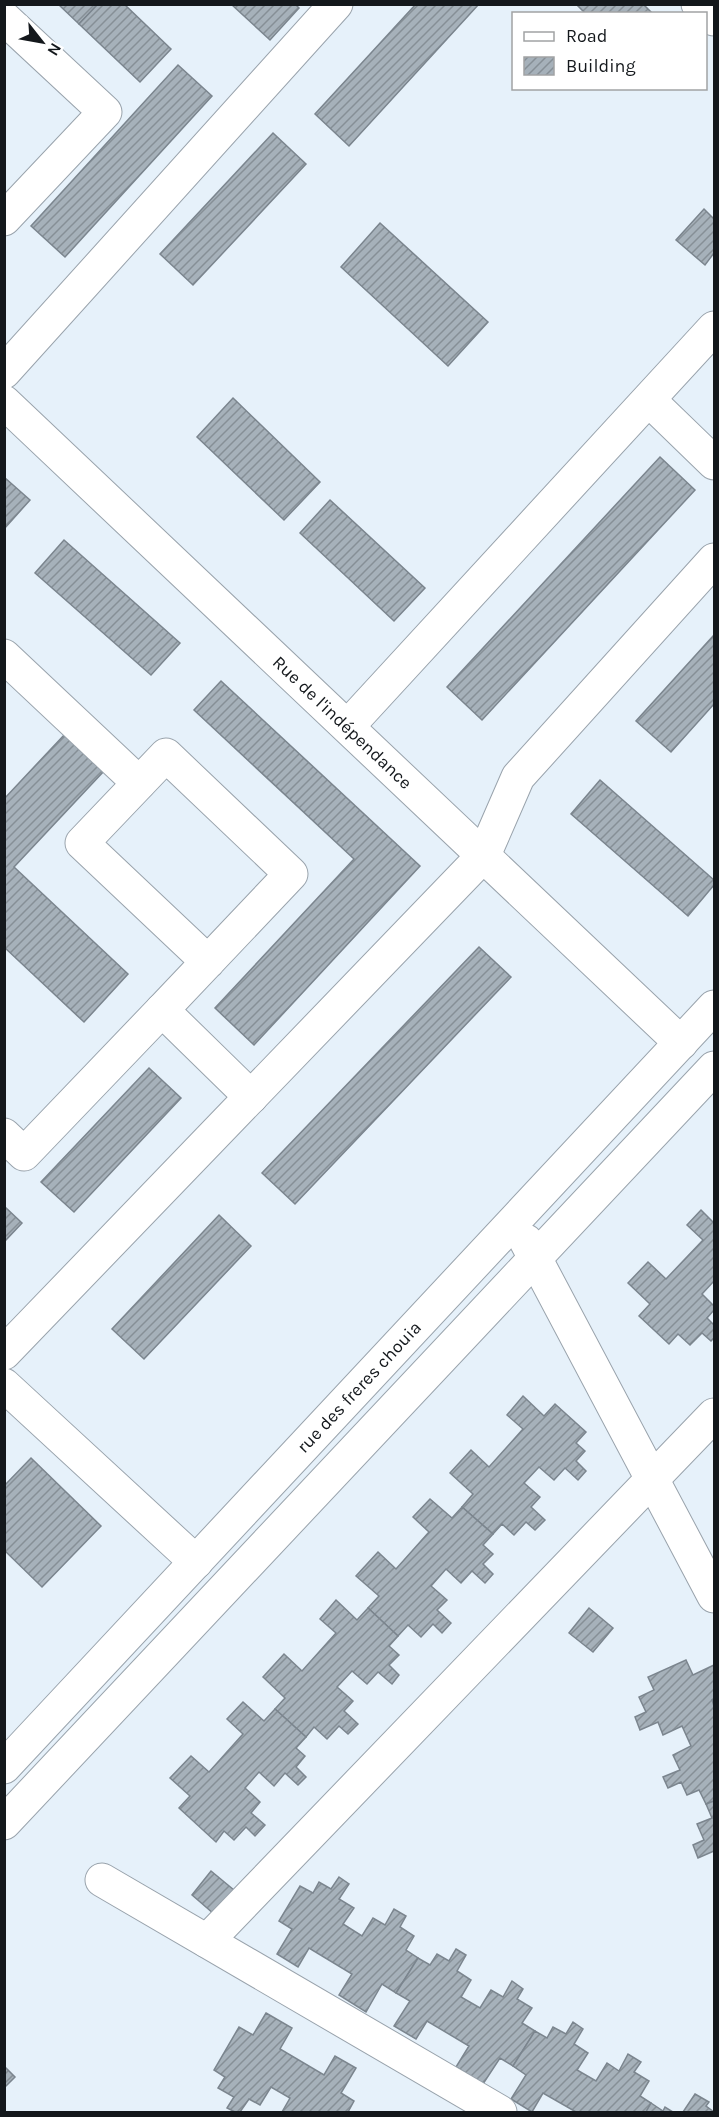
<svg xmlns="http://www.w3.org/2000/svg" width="719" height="2117" viewBox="0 0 719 2117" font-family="Karla,sans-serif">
<defs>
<pattern id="building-hatch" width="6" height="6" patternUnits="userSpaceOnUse" patternTransform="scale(1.5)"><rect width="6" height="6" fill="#a6b1ba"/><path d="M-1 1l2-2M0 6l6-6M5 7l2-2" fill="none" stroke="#868f96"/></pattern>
</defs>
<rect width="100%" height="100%" fill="#e6f1fa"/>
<g fill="url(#building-hatch)" stroke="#7b858e" stroke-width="1.5">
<path d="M58 4H98L79 24Z"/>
<path d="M98 4H124L171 49 140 82 79 24Z"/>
<path d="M231 4H295L299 8 270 40Z"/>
<path d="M416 4H479L349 146 315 114Z"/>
<path d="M576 4H643L653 14H586Z"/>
<path d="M178 65 212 96 65 257 31 226Z"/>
<path d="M273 133 306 164 193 285 160 254Z"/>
<path d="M704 209 714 219V253L705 265 676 240Z"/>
<path d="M380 223 488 322 448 366 341 267Z"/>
<path d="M233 398 320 482 284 520 197 437Z"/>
<path d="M660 457 695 490 482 720 447 687Z"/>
<path d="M4 477 30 500 4 529Z"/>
<path d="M330 500 425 588 394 621 300 533Z"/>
<path d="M64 540 180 643 151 675 35 573Z"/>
<path d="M714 635V704L671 752 636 721Z"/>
<path d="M221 681 420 866 254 1045 215 1008 354 859 194 710Z"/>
<path d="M65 734 104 771 14 867 128 974 84 1022 4 947V799Z"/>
<path d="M600 780 714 880V885L688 916 571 814Z"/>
<path d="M479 947 511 977 295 1204 262 1173Z"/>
<path d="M149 1068 181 1098 74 1212 41 1182Z"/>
<path d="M4 1206 22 1223 4 1242Z"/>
<path d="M701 1210 714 1223V1281L702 1294 714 1306V1310L707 1318 714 1325V1338L711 1341 702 1333 690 1345 678 1334 669 1344 639 1316 650 1304 628 1283 648 1262 666 1279 703 1240 687 1225Z"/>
<path d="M219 1215 251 1246 144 1359 112 1329Z"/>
<path d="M523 1396 544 1416 555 1404 586 1432 576 1443 585 1451 576 1461 586 1471 578 1480 565 1468 554 1480 539 1467 524 1483 540 1497 531 1507 545 1520 535 1530 526 1522 514 1535 502 1524 493 1534 462 1507 473 1494 450 1473 471 1450 489 1467 523 1429 507 1415Z"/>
<path d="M31 1458 101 1526 42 1587 4 1550V1486Z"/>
<path d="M430 1499 452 1518 462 1507 493 1534 483 1545 493 1554 483 1564 493 1574 485 1583 472 1571 461 1583 446 1569 431 1586 447 1600 437 1610 451 1623 442 1633 433 1624 421 1637 408 1625 398 1636 368 1608 379 1596 356 1576 378 1552 396 1569 429 1532 413 1517Z"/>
<path d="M336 1600 357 1620 368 1608 398 1636 389 1646 399 1655 389 1665 399 1675 392 1684 378 1672 367 1684 352 1671 337 1687 353 1701 344 1711 358 1724 348 1734 339 1726 327 1739 314 1727 306 1737 275 1709 285 1698 263 1677 284 1654 302 1671 336 1633 320 1619Z"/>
<path d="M589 1608 613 1628 593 1652 569 1633Z"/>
<path d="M686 1660 693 1675 714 1665V1699L712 1700 714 1706V1801L706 1804 699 1790 687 1795 681 1782 668 1788 663 1777 680 1770 673 1755 691 1746 682 1726 663 1735 658 1722 640 1730 635 1717 646 1712 639 1697 654 1690 648 1677Z"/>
<path d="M243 1702 264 1721 275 1709 306 1737 296 1748 305 1756 296 1767 306 1777 298 1785 285 1773 274 1786 259 1772 245 1788 260 1802 251 1813 265 1825 255 1836 246 1827 234 1840 224 1831 216 1842 179 1808 190 1796 170 1778 191 1756 209 1772 243 1734 227 1719Z"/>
<path d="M714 1801V1851L698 1858 693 1845 704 1840 697 1824 712 1818 706 1804Z"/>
<path d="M211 1871 234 1890 214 1914 192 1895Z"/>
<path d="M339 1877 349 1884 339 1899 354 1908 343 1924 362 1936 373 1918 385 1925 394 1909 406 1916 400 1927 414 1936 406 1950 418 1958 396 1993 382 1984 366 2012 339 1995 352 1974 309 1948 298 1967 277 1954 292 1929 279 1921 300 1886 313 1893 319 1882 331 1889Z"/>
<path d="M456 1949 466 1955 457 1971 471 1980 461 1997 480 2008 491 1990 503 1997 512 1981 523 1989 517 1999 532 2008 522 2023 535 2031 513 2066 500 2058 483 2084 456 2067 469 2046 427 2021 416 2039 394 2026 410 2001 396 1993 418 1958 430 1965 437 1954 449 1961Z"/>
<path d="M266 2013 292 2028 280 2049 324 2075 335 2056 356 2068 341 2093 354 2101 348 2112H282L290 2098 271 2087 260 2105 249 2099 240 2112H235L227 2108 234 2097 218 2088 225 2077 214 2070 239 2027 253 2035Z"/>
<path d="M573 2022 583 2029 574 2044 588 2053 577 2070 596 2081 607 2063 619 2071 628 2054 641 2062 634 2072 649 2081 640 2096 651 2103 646 2112H576L543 2093 532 2112 511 2099 526 2075 513 2066 535 2031 547 2038 553 2027 566 2034Z"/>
<path d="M4 2066 15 2077 4 2088Z"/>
<path d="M695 2094 709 2102 706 2106 714 2112H683Z"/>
<path d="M651 2103 663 2111 665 2107 673 2112H646Z"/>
</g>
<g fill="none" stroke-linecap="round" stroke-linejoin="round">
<defs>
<g id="street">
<path d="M698 4 714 19"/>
<path d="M4 18 105 112 4 219"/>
<path d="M4 372 336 4"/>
<path d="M649 400 714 463"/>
<path id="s1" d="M4 402 681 1043"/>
<path d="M4 656 139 783"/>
<path d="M348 726 714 328"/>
<path d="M162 1010 291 874 166 755 82 843 208 962"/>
<path d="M4 1135 24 1154 162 1010 251 1097"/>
<path d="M526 1241 714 1596"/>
<path d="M4 1353 484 855 518 777 714 560"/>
<path d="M4 1385 196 1562"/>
<path id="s2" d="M4 1767 714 1007"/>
<path d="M4 1823 714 1068"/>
<path d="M102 1880 500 2112"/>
<path d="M207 1941 714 1415"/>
</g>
</defs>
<use href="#street" stroke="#99a3ac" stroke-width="35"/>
<use href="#street" stroke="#fff" stroke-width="33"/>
</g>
<g text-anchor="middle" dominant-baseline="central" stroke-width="4.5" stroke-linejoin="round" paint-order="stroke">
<g font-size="18" fill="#14181c" stroke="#fff">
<text stroke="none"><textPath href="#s1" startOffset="466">Rue de l'indépendance</textPath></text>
<text stroke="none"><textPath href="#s2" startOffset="520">rue des freres chouia</textPath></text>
</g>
</g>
<rect width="719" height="2117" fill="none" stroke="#14181c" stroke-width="12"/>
<rect x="512" y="12" width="195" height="78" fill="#ffffff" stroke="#a1a3a4" stroke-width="1.5"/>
<rect x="524" y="32" width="30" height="9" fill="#ffffff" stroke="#a1a3a4" stroke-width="1.5"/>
<text x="566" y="42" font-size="18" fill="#14181c">Road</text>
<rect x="524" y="57" width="30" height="18" fill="url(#building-hatch)" stroke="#a1a3a4" stroke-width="1.5"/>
<text x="566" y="72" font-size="18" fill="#14181c">Building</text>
<g transform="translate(42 42) rotate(121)" stroke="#ffffff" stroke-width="4.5" paint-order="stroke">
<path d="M0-4.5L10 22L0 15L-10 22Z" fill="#14181c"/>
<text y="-9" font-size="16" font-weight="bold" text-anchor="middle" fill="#14181c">N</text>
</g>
</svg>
